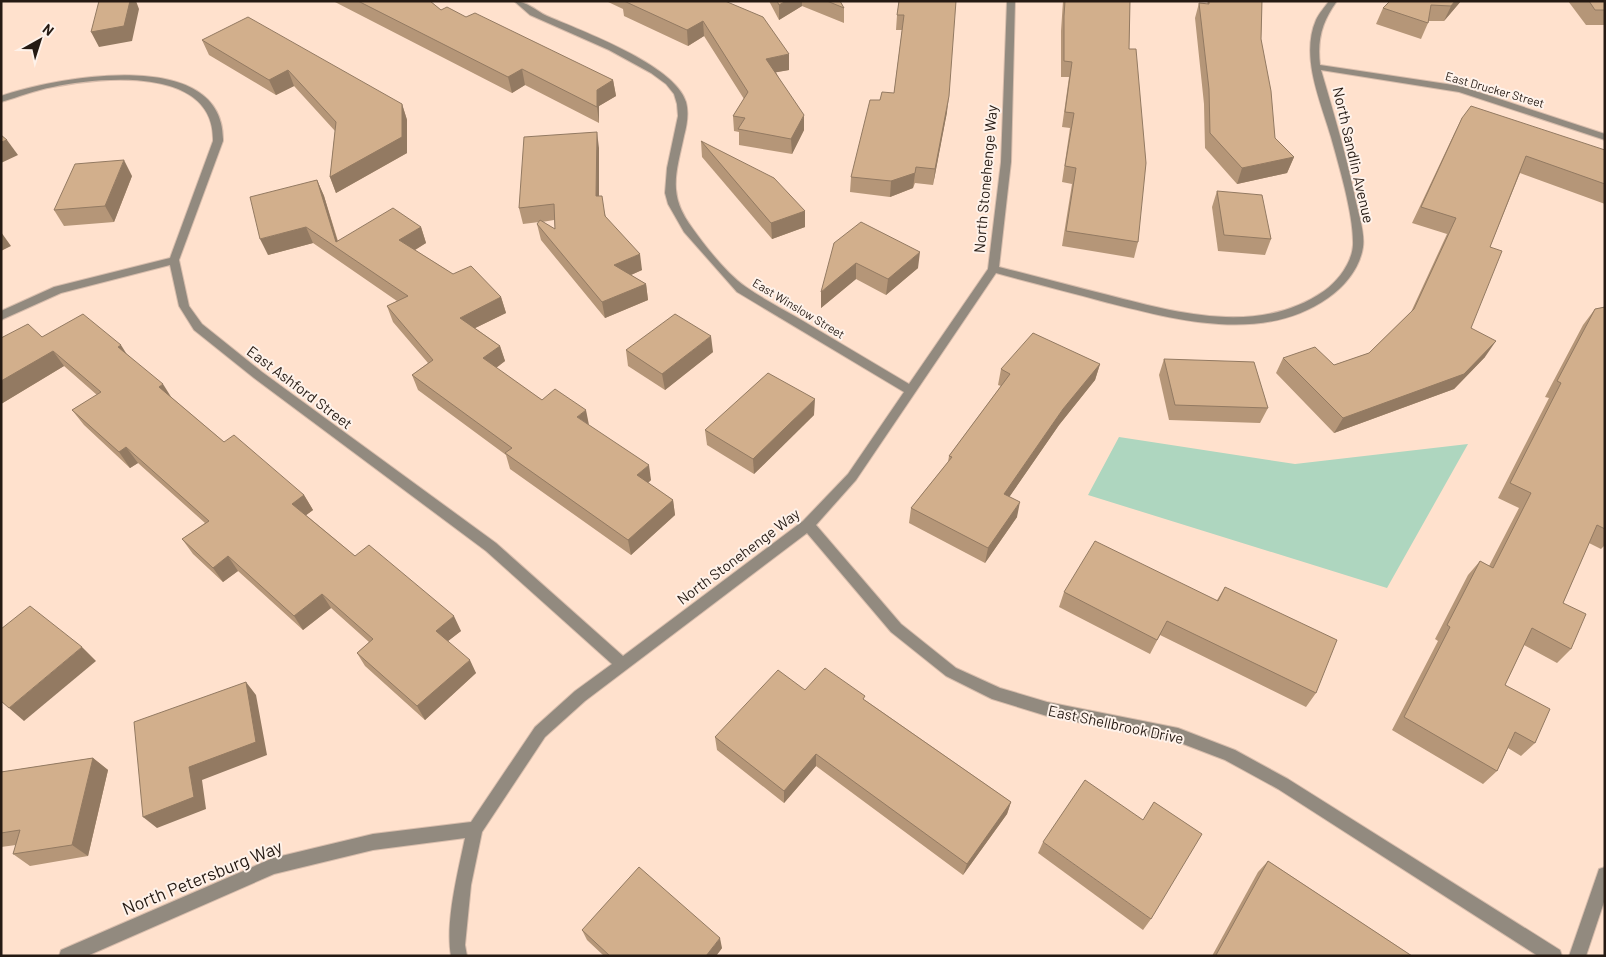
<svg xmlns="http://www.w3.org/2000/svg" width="1606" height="957" viewBox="0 0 1606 957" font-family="Barlow,sans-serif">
<rect width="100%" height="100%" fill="#ffe1cd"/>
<path fill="#aed6bf" d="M1119 437 1295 464 1468 444 1387 588 1088 495Z"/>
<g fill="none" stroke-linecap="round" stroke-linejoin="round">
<defs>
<g id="minor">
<path d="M514 1C527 1 536 11 547 16 582 31 675 65 686 102 689 113 687 125 684 136 676 174 667 195 693 229 706 247 727 274 746 287 763 299 781 308 798 318 835 340 872 362 909 384L988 269 1001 162 1007 1H1015L1011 162 999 267C1035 276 1072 286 1108 295 1178 313 1259 336 1324 291 1338 281 1352 263 1353 245 1354 216 1339 166 1331 137 1321 102 1300 57 1316 20 1319 13 1325 7 1329 1H1337C1322 22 1317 39 1320 65L1460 86 1605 134V140L1459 92 1321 70C1334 114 1347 158 1356 202 1359 216 1365 233 1363 247 1360 268 1345 286 1328 298 1263 344 1176 320 1105 302 1069 292 1032 283 996 273L856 480 816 525 901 624 956 668 1000 688 1047 702 1178 728 1235 750 1288 779 1560 950 1562 956H1538L1278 789 1225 760 1178 742 1047 716 992 699 946 676 891 632 807 533 585 701 545 737 482 832 471 885 465 945 467 956H451C445 922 458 872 465 838L373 850 274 874 87 956H59L61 950 273 858 373 834 471 822 535 727 575 691 612 664 486 551 254 378 194 330 179 306 170 265 61 293 1 320V311L54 287 170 258 213 141C215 66 101 77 53 87 35 90 19 97 1 102V96C56 77 225 45 223 141L179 260 189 306 202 324 262 372 496 543 623 656 803 521 848 474 904 392 737 292 684 232 668 204 665 193 667 168 678 116 677 104 674 94 666 84 651 73 609 50 530 15Z"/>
<path d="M1605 867V899L1586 956H1569L1597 875 1599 869Z"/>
</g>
</defs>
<use href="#minor" stroke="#d8bdac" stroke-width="2"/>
<use href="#minor" fill="#928a7f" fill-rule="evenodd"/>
</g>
<g fill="#b59678" fill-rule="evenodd">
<path d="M333 1H430L441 10 466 17 613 80 616 96 599 106V123L525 85 512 93Z"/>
<path d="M606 1H725L789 70 776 72 804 130 792 154 739 145V132L734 131 733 116 744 99 704 36 688 46 624 16 623 9Z"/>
<path d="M769 1H840L844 8V23L802 6 779 20Z"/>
<path d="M899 1 947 112 933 185 915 183 913 188 890 197 850 192 851 177 880 100 894 93 902 30H896L897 15Z"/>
<path d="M1063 1H1130L1129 49 1138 242 1134 258 1062 246 1072 184 1062 182 1070 128 1062 127 1069 77H1061V31Z"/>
<path d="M1208 1H1262L1261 39 1275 138 1294 157 1287 173 1237 184 1205 148 1204 104 1195 18 1199 3 1207 4Z"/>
<path d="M1461 1 1444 21H1429L1428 23 1421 39 1376 24 1383 8Z"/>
<path d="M1568 1H1605V25H1586Z"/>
<path d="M202 40 402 104 407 120V153L336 193 330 177 335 131 294 86 276 95 209 55Z"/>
<path d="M1462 118 1605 150V204L1520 173 1490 247 1471 328 1485 357 1454 389 1334 433 1276 373 1283 358 1334 365 1369 353 1411 312 1447 234 1412 223 1454 134Z"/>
<path d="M701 141 805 211V227L772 239 702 157Z"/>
<path d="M599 148V196L606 217 642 270 631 275 646 284 648 300 605 318 541 240 537 224 539 222 523 224 519 208ZM554 220 555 229 542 222Z"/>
<path d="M132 176 114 222 64 226 54 210Z"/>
<path d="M317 180 324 196 338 241 421 227 426 243 415 250 453 274 501 297 506 313 475 328 500 346 505 361 496 368 542 400 589 425 651 480 648 483 673 500 675 515 631 555 510 469 506 455 418 390 412 375 428 363 393 322 387 306 397 301 313 243 268 255Z"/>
<path d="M1217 191 1271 239 1265 255 1218 251 1212 207Z"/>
<path d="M834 243 918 268 886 295 856 279 821 308Z"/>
<path d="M1605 307V545L1601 549 1589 543 1563 603 1571 649 1557 663 1524 645 1505 685 1535 743 1521 756 1508 748 1497 771 1483 784 1392 730 1438 641 1435 639 1468 575 1480 561 1489 566 1519 508 1498 498 1549 398 1545 397 1583 325 1595 309Z"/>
<path d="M42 337 128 355 172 398 224 442 304 495 313 510 306 515 355 556 461 631 448 641 476 673 425 720 365 666 357 653 369 642 331 608 303 630 238 571 223 582 193 554 182 539 205 523 138 463 130 468 84 425 72 410 97 395 64 366 1 404V338Z"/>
<path d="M626 350 713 352 665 390 628 366Z"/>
<path d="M1164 359 1268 408 1260 423 1169 420 1159 375Z"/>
<path d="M1100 364 1095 380 1059 425 1009 497 1017 517 985 563 909 523 911 508 948 462 949 456 1001 386 998 385 1001 369Z"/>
<path d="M814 415 754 474 707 445 705 430Z"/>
<path d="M1225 587 1316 693 1306 707 1160 635 1150 654 1059 607 1064 592 1217 600Z"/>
<path d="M805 690 865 700 1011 802 1007 814 963 875 816 766 784 803 717 750 715 737Z"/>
<path d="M93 758 108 770 88 856 30 866 13 854 16 845 1 847V772Z"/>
<path d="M1043 842 1151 919 1143 930 1038 853Z"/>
<path d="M1268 861 1412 956H1212L1258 872Z"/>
<path d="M582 930 722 948 716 956H604L587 940Z"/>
</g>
<g fill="#937a62">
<path d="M130 1H136L139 9 132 41 99 47 91 32Z"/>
<path d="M786 1H802V6L779 20V5Z"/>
<path d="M1455 1H1461L1444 21 1451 6Z"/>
<path d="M703 21 704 36 688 46 687 30Z"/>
<path d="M789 54V70L767 74 766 59Z"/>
<path d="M522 69 525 85 512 93 508 77Z"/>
<path d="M288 70 294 86 276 95 269 80Z"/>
<path d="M613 80 616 96 599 106V123L597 107V90Z"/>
<path d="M949 96 947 112 933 185 935 169Z"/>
<path d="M402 104 407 120V153L336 193 330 177Z"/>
<path d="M804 115V130L792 154 791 139Z"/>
<path d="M597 132 599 148V212L596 196Z"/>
<path d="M7 140 18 155 1 163V142Z"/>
<path d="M1294 157 1287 173 1237 184 1242 168Z"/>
<path d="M124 160 132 176 114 222 105 206Z"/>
<path d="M916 167 913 188 890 197 891 181Z"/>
<path d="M317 180 324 196 340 250 336 242Z"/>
<path d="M805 211V227L772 239 771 223Z"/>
<path d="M306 227 313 243 268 255 260 239Z"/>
<path d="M421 227 426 243 405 256 399 240Z"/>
<path d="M1 232 11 246 1 251Z"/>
<path d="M920 252 918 268 886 295 888 279Z"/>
<path d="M640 254 642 270 617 281 614 265Z"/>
<path d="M856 263V279L821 308V292Z"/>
<path d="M646 284 648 300 605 318 602 302Z"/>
<path d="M501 297 506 313 465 333 460 318Z"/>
<path d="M711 336 713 352 665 390 662 374Z"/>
<path d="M1496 341 1485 357 1454 389 1334 433 1343 418Z"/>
<path d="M121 345 131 361 118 347Z"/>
<path d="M500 346 505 361 488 374 483 358Z"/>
<path d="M53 351 64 366 1 404V381Z"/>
<path d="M1100 364 1095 380 1059 425 1001 509 1004 494 1063 409Z"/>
<path d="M163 384 173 400 159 387Z"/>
<path d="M815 399 814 415 754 474 753 459Z"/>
<path d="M586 410 589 425 577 417Z"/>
<path d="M126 447 138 463 130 468 119 452Z"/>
<path d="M649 465 651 480 640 490 637 475Z"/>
<path d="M304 495 313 510 301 519 292 504Z"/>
<path d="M673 500 675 515 631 555 628 540Z"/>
<path d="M1020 502 1017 517 985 563 988 548Z"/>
<path d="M228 556 238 571 223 582 213 568Z"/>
<path d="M322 594 331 608 303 630 294 616Z"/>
<path d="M454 616 461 631 443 645 436 631Z"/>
<path d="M82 647 96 661 24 721 9 708Z"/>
<path d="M470 660 476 673 425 720 417 706Z"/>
<path d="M246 682 256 695 267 755 202 780 206 809 157 828 143 817 189 767Z"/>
<path d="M816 754V766L784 803V791Z"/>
<path d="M93 758 108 770 88 856 72 845Z"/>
<path d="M1011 802 1007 814 963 875 967 864Z"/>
<path d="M720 938 722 948 716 956H706Z"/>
</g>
<g fill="#d2af8c" stroke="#937a62">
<path d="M99 1H130L124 26 91 32Z"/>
<path d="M358 1H430L441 10 447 7 466 17 475 13 613 80 597 90V107L522 69 508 77Z"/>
<path d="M624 1H725L763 17 789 54 766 59 804 115 791 139 738 129 745 118 733 116 748 92 703 21 687 30Z"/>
<path d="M777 1H786L779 5Z"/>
<path d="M827 1H840L844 8Z"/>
<path d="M899 1H956L949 96 935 169 916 167 915 173 891 181 851 177 870 100H880L882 92 894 93 904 15H897Z"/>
<path d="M1065 1H1130L1129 49H1136L1146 163 1138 242 1066 231 1076 168 1065 166 1074 113 1065 112 1072 62 1064 61V16Z"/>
<path d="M1209 1H1262L1261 39 1271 91 1275 138 1294 157 1242 168 1210 133 1209 89 1199 3 1209 4Z"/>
<path d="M1390 1H1455L1451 6 1431 5 1428 23 1383 8Z"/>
<path d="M1589 1H1605V10H1595Z"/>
<path d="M248 17 402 104V137L330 177 336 122 288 70 269 80 202 40Z"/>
<path d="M1471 106 1605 150V184L1526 156 1490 247 1502 251 1471 328 1496 341 1464 374 1343 418 1283 358 1315 347 1334 365 1369 353 1414 309 1456 218 1421 207 1462 118Z"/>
<path d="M597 132 596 196H602L605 216 640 254 614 265 646 284 602 302 537 224 540 220 555 229 554 204 519 208 524 137Z"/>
<path d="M1 135 7 140 1 142Z"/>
<path d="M701 141 774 178 805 211 771 223Z"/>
<path d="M124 160 105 206 54 210 75 164Z"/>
<path d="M317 180 336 242 393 208 421 227 399 240 453 274 471 266 501 297 460 318 500 346 483 358 542 400 555 389 586 410 577 417 649 465 637 475 673 500 628 540 505 453 512 448 412 375 433 360 387 306 408 296 306 227 260 239 250 197Z"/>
<path d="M1217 191 1262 195 1271 239 1224 235Z"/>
<path d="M861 222 920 252 888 279 856 263 821 292 834 243Z"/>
<path d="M1605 307V529L1597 525 1563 603 1586 614 1571 649 1532 628 1505 685 1550 709 1535 743 1515 732 1497 771 1404 717 1450 627 1447 625 1480 561 1493 568 1531 493 1510 483 1561 383 1557 381 1595 309Z"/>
<path d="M83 314 121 345 118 347 163 384 159 387 224 442 234 435 304 495 292 504 355 556 369 545 454 616 436 631 470 660 417 706 357 653 373 639 322 594 294 616 228 556 213 568 182 539 209 521 126 447 119 452 72 410 101 392 53 351 1 381V338L28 324 42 337Z"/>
<path d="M675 314 711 336 662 374 626 350Z"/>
<path d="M1033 333 1100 364 1063 409 1004 494 1020 502 988 548 911 508 952 457 949 456 1010 374 1001 369Z"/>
<path d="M1164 359 1254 362 1268 408 1175 405Z"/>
<path d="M768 373 815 399 753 459 705 430Z"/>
<path d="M1095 541 1218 601 1225 587 1337 640 1316 693 1167 621 1157 640 1064 592Z"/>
<path d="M30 606 82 647 9 708 1 701V629Z"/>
<path d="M825 668 865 696 863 699 1011 802 967 864 816 754 784 791 715 737 778 670 805 690Z"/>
<path d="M246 682 256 742 189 767 194 797 143 817 134 722Z"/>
<path d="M93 758 72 845 13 854 20 830 1 833V772Z"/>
<path d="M1085 780 1143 820 1154 802 1202 834 1151 919 1043 842Z"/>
<path d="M1268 861 1412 956H1217L1216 955Z"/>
<path d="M639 867 720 938 706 956H610L582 930Z"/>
</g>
<g text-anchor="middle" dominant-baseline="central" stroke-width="4" stroke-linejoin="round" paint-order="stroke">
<g font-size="12" fill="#251a13" stroke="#fef2ea">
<text transform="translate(1495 89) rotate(16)">East Drucker Street</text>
<text transform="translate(799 308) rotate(31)">East Winslow Street</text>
</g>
<g font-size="15" fill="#251a13" stroke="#fef2ea">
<text transform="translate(1354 155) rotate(77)">North Sandlin Avenue</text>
<text transform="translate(985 179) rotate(-85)">North Stonehenge Way</text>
<text transform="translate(300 387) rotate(37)">East Ashford Street</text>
<text transform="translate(738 556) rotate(-37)">North Stonehenge Way</text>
<text transform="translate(1116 724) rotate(12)">East Shellbrook Drive</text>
</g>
<g font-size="18" fill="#251a13" stroke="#fef2ea">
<text transform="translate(202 877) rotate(-22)">North Petersburg Way</text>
</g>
</g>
<rect width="1606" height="957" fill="none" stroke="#251a13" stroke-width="5"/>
<g transform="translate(40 40) rotate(39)" stroke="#fef2ea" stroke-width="4" paint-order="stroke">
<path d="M0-4L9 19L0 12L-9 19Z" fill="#251a13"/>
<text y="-8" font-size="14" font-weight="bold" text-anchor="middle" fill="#251a13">N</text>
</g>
</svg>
